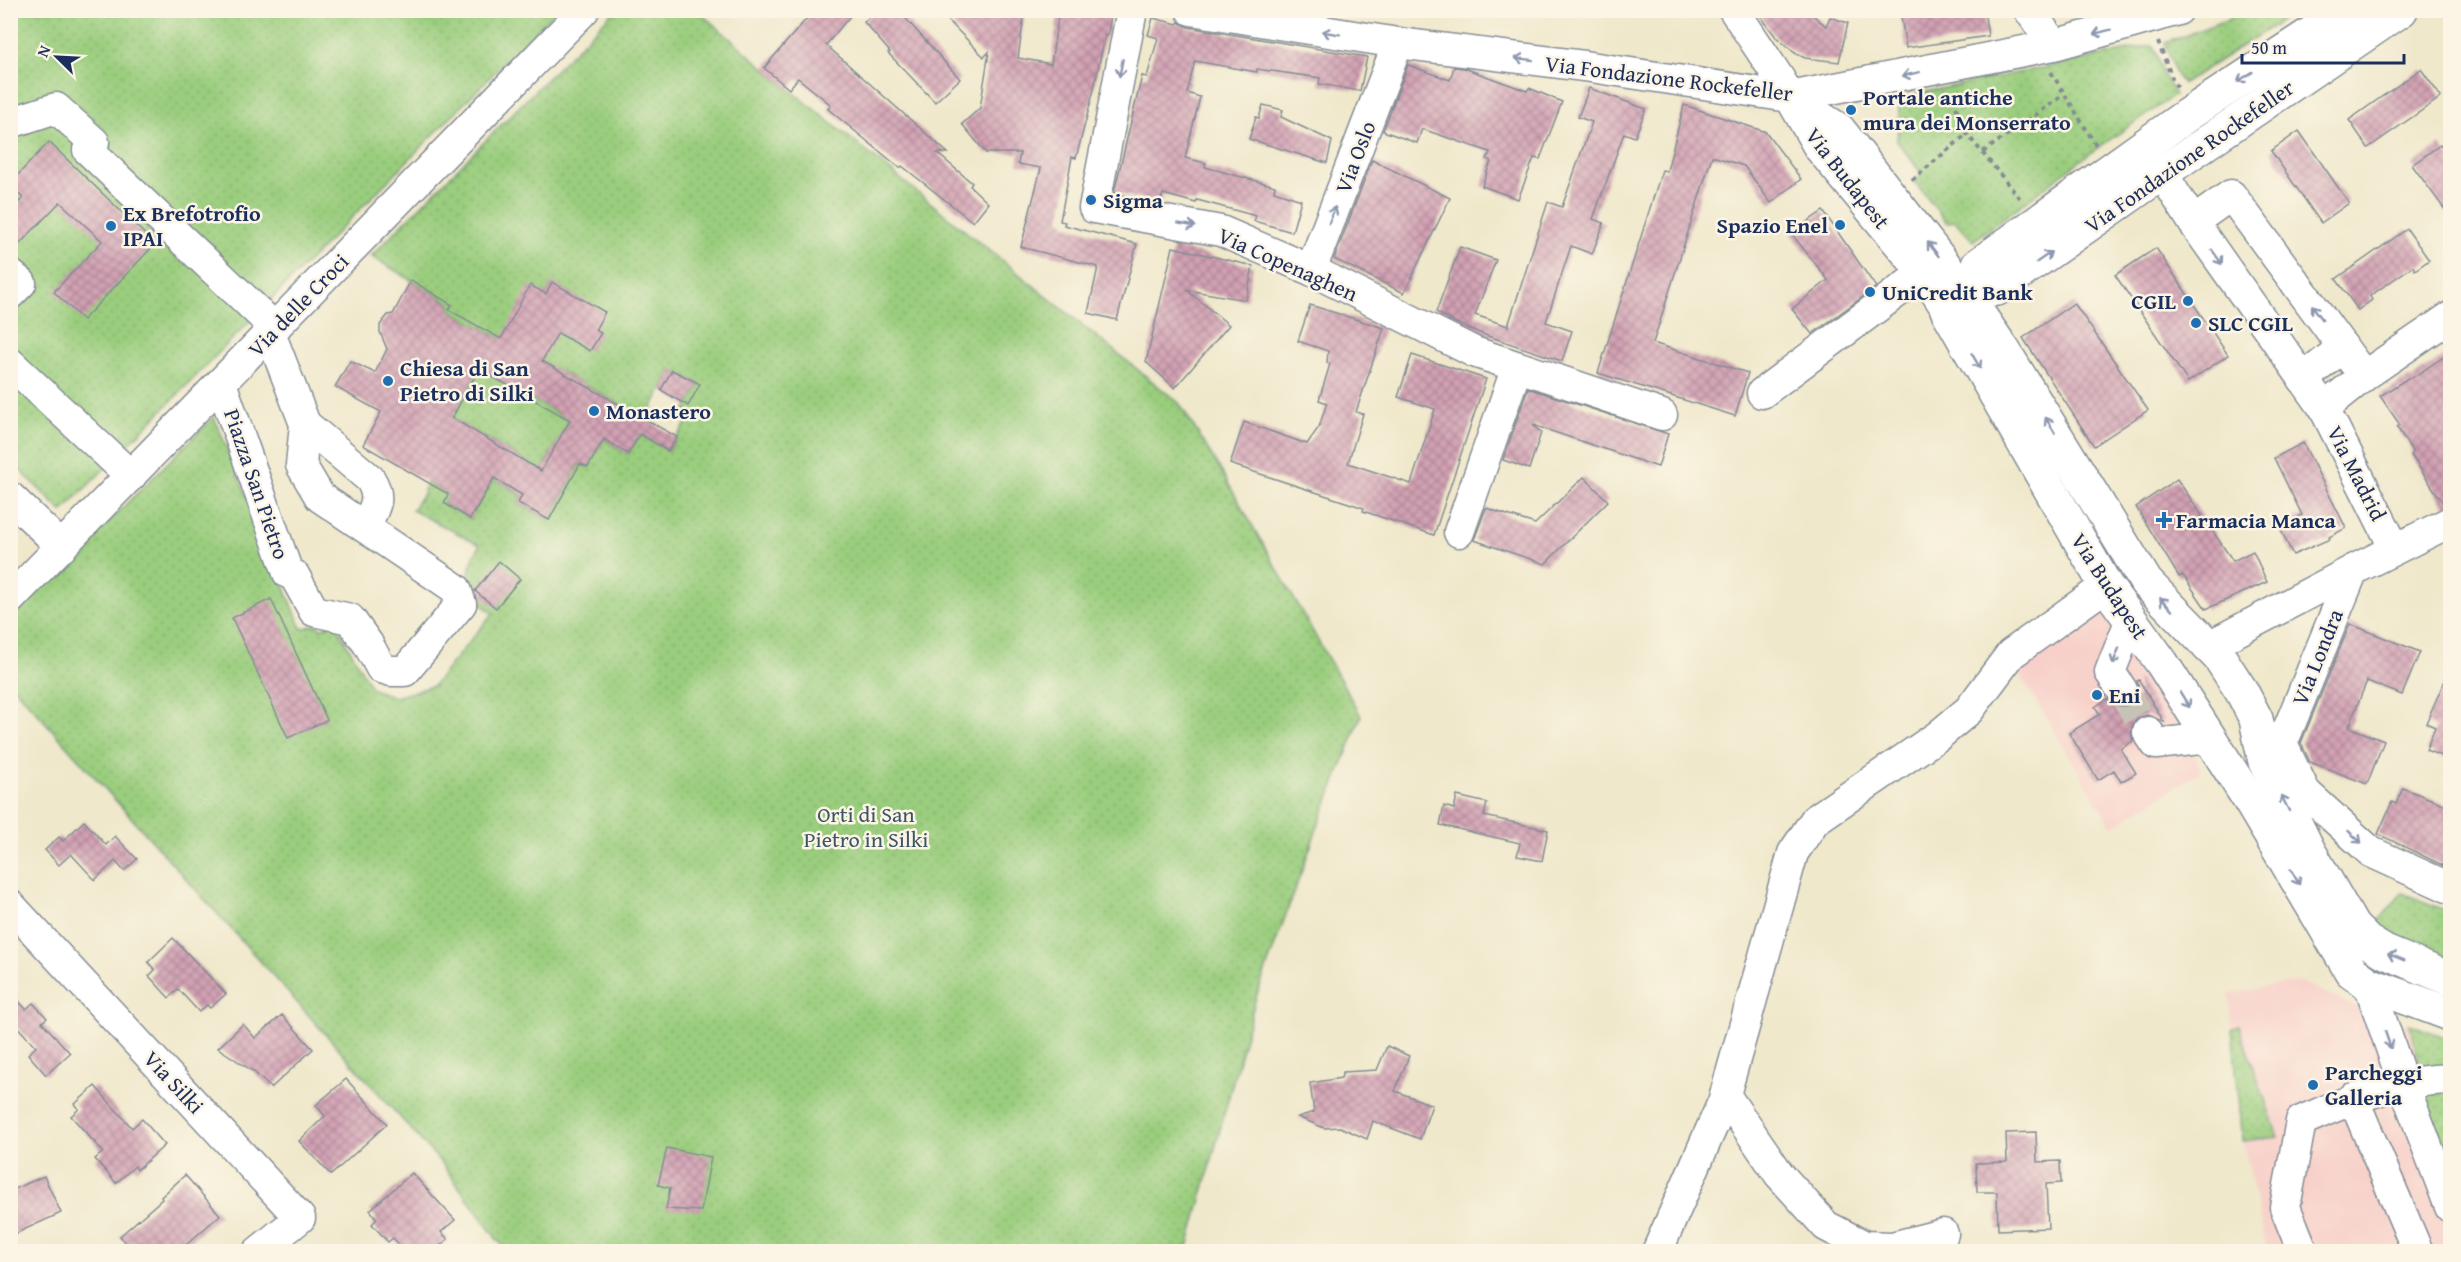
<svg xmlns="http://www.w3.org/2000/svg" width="2461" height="1262" viewBox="0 0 2461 1262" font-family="'Gentium Book Plus',serif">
<defs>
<pattern id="green-dots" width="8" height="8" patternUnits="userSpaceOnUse" patternTransform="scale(1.5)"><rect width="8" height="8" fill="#9acd7d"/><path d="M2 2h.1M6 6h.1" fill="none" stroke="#84b06e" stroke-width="1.8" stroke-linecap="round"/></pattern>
<pattern id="building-cross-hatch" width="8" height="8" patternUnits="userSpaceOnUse" patternTransform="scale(1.5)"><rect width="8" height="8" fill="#d2a1b3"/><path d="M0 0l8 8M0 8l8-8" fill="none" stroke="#aa8495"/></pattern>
</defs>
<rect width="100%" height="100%" fill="#fcf5e5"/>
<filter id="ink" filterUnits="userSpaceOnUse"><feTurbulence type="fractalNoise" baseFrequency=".0167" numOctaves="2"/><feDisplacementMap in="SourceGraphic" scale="12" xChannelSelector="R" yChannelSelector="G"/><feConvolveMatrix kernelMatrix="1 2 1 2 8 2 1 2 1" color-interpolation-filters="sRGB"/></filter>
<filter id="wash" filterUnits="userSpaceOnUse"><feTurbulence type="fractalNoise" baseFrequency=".008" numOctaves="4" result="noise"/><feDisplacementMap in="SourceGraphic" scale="24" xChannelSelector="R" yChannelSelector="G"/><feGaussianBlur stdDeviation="1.35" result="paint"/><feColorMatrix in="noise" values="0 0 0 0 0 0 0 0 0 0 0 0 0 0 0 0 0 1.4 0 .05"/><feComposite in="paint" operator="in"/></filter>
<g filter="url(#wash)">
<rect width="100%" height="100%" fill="#efe8cb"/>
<g fill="#f7d0c9">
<path d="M2107 605 2182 726 2201 771 2112 827 2013 663Z"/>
<path d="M2299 981 2365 1011 2450 1039V1251H2267L2243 1141 2229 994Z"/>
</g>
<g fill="url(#green-dots)" stroke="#5a7e6e" stroke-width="1.5">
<path d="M10 11H555L62 512 11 461Z"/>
<path d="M614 11H698L789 89 1179 403 1220 469 1361 716 1318 826 1256 997 1187 1251H509L498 1241 443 1165 11 684 10 619 214 417 302 629 317 624 321 629 334 621 372 689 395 697 433 686 493 613 471 597C467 573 468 566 480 545L412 510 423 494 426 482 448 494 444 504 470 519 494 478 522 495 518 503 549 520 580 464 588 467 604 439 628 454 640 434 668 451 690 418 683 415 700 384 672 370 646 419 449 310 451 304 371 256Z"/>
<path d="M2250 11H2296L2183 84 2176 74 2165 43Z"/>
<path d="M2153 45 2163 74 2175 95 2092 152 1973 241 1955 221 1947 223 1914 181 1922 174 1897 141 1900 97Z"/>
<path d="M479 369 570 420 541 471 452 418Z"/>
<path d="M2402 893 2450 912V960L2407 946 2376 924Z"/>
<path d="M2409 1024 2450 1039V1071L2422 1072Z"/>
<path d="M2239 1026 2278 1137 2243 1141 2232 1029Z"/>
<path d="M2450 1086V1160L2445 1158 2426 1100V1092Z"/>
</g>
<g id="blocks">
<g fill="url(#building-cross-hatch)" fill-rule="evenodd">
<path d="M814 10H855L826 45 948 153H937L972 183 970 186 988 203 973 222 902 166 900 168 828 109 831 105 798 78 789 89 764 68Z"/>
<path d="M877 10H898L960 79 935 102 888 53 890 52 864 22Z"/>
<path d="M938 10H1025L1018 58 1051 64 1059 10H1096L1111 13 1108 35H1105L1093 93 1076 158 1072 157 1060 221 1065 222 1064 225 1137 244 1117 320 1088 313 1098 267 1021 247 1041 168 1018 164 1020 153H986L962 124 980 108 989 52 984 57Z"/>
<path d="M1756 10H1807L1826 26 1830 17 1848 23 1839 62 1805 58 1795 53 1776 37Z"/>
<path d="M1900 10H1984L1988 36 1906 48Z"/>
<path d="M1153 18 1177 24 1179 22 1188 27 1367 57 1360 91 1319 84 1320 78 1257 69V72L1195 61 1187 93 1200 97 1185 158 1206 163 1205 167 1275 186 1274 191 1301 200 1292 232 1254 221 1256 216 1197 200 1196 203 1163 194 1160 203 1114 193 1142 76 1147 77 1158 38 1148 35Z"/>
<path d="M1408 65 1450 80 1454 67 1464 68 1527 91 1529 88 1562 102 1540 159 1534 158 1518 199 1482 186 1491 161 1487 159 1490 152 1422 129 1417 143 1383 131Z"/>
<path d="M2421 69 2441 97 2368 148 2349 120Z"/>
<path d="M1589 88 1646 109 1635 137 1624 133 1593 219 1604 223 1592 254 1571 246 1546 322 1572 331 1562 361 1485 335 1460 325 1436 312 1460 247 1496 260 1475 315 1508 326 1548 202 1562 207 1592 122 1578 117Z"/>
<path d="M1263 105 1283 110 1281 117 1332 141 1327 163 1249 139 1256 117 1259 118Z"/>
<path d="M1684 105 1766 132 1801 179 1771 203 1744 166 1712 156 1653 343 1748 373 1735 416 1598 373 1662 170 1667 171Z"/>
<path d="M2299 131 2349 203 2321 223 2271 151Z"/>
<path d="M49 142 155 244 83 320 54 292 102 241 60 202 10 254V211L23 198 10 186V183Z"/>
<path d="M2440 145 2451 160V218L2412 165Z"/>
<path d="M1372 160 1450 198 1404 293 1334 259Z"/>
<path d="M1823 211 1876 287 1812 334 1792 309 1828 280 1791 233Z"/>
<path d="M2407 229 2429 260 2415 270 2413 266 2370 296 2372 300 2358 310 2336 279Z"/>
<path d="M1173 247 1253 266 1246 300 1187 290 1229 325 1175 388 1146 362Z"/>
<path d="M2156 248 2228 355 2188 382 2115 275Z"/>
<path d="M411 280 452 305 449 310 501 339 530 285 546 294 552 282 605 312 595 330 601 333 590 351 558 333 542 361 677 437 668 451 640 434 628 454 604 439 588 467 580 464 549 520 518 503 522 495 494 478 470 519 444 503 448 494 363 445 381 412 335 387 350 361 375 373 387 349 380 332V325L388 315 393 314ZM479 369 570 420 541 471 452 418Z"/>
<path d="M2074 303 2148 410 2094 446 2023 338Z"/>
<path d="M1310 305 1384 328 1356 412 1363 414 1348 463 1411 484 1435 409 1398 397 1412 355 1486 379 1434 535 1363 511 1364 508 1230 464 1244 422 1307 444 1319 427 1327 403 1319 400 1330 364 1327 363 1328 351 1298 341Z"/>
<path d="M2451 352V505L2445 506 2411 455 2412 451 2397 427 2400 425 2380 396 2408 378H2412Z"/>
<path d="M672 370 700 384 688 406 661 390Z"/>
<path d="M1528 388 1668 434 1658 467 1533 425 1541 433 1529 469 1503 460Z"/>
<path d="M2303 443 2346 528 2329 537 2330 539 2293 555 2279 526 2302 515 2274 458Z"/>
<path d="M1584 477 1608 501 1545 564 1474 540 1486 508 1535 524Z"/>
<path d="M2177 479 2233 561 2253 551 2267 582 2206 609 2183 575 2179 577 2136 507Z"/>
<path d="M499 561 520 579 496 608 475 591Z"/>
<path d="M271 599 327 720 288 738 232 618Z"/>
<path d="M2350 624 2420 652 2402 695 2367 681 2362 693 2349 727 2384 741 2367 784 2310 762 2301 743Z"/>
<path d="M2451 666V760L2426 750 2435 727 2426 723Z"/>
<path d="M2139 680 2164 722 2147 715 2138 718 2133 724 2131 733 2133 741 2121 749 2136 773 2121 782 2114 770 2098 780 2069 733 2100 714 2095 707 2107 699 2114 705 2123 707 2132 704 2138 697 2139 689 2137 681Z"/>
<path d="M2403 788 2451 807V855L2446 867 2378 834 2392 802 2396 804Z"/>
<path d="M1457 796 1487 803 1484 816 1548 830 1542 861 1517 856 1520 843 1440 825 1444 806 1454 809Z"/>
<path d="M84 821 106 845 115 836 137 859 124 871 115 861 95 880 71 854 59 865 45 850 59 837 63 841Z"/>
<path d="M173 938 226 994 210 1008 207 1005 199 1012 178 989 169 998 149 976 155 970 148 962Z"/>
<path d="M10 992 26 1009 33 1003 47 1018 42 1022 70 1053 46 1075 28 1054 36 1047 10 1019Z"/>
<path d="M282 1015 313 1049 271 1088 254 1072 218 1048 243 1024 255 1038Z"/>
<path d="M1387 1046 1409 1056 1395 1091 1432 1105 1420 1139 1373 1121 1367 1139 1340 1127 1324 1128 1298 1117 1314 1112 1310 1083 1341 1078 1343 1072 1377 1070Z"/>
<path d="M346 1079 387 1124 331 1175 299 1141 325 1116 316 1105Z"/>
<path d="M95 1086 132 1128 142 1119 165 1145 137 1170 135 1166 116 1183 95 1159 103 1152 71 1116 79 1109 75 1104Z"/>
<path d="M2036 1132 2037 1162 2060 1161 2061 1183 2046 1184 2048 1228 1998 1230 1997 1192H1977L1976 1163 2007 1162 2006 1133Z"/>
<path d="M667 1148 711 1157 701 1211 666 1209 670 1188 658 1185Z"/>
<path d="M412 1173 455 1220 441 1232 448 1239 434 1251H405L393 1238 388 1242 372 1224 377 1219 370 1210Z"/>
<path d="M185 1175 220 1215 179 1251H164L158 1245 149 1251 141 1243 132 1250 120 1236 162 1199 161 1197Z"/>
<path d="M44 1176 61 1213 10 1236V1191Z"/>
</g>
</g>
</g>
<g filter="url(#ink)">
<use href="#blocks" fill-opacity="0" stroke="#858c94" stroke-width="1.5"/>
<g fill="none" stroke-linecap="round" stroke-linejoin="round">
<path stroke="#c5c3b5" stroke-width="30" stroke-dasharray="30 15" stroke-linecap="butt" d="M2122 690 2148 732"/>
<defs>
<g id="minor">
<path d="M1132 10 1094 208 1221 231 1311 270 1474 352 1662 415"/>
<path d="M1191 10 1398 43 1584 66 1790 97 2054 45 2178 10"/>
<path d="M1734 10 1779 78 1819 148 1923 273 1947 310"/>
<path d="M2029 10 2054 45"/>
<path d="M1793 99 1840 129 1947 266 1967 297"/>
<path d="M10 123 56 108 94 142 88 150 275 328"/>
<path d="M2162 173 2193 222 2324 408 2395 549"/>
<path d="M2193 222 2231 195 2364 376"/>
<path d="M1311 270 1398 43"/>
<path d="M10 274 21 283 10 294"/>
<path d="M10 363 131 476"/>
<path d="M2303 379 2343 347"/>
<path d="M221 383 288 573 294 575 314 611 350 619 368 644 381 668 391 671H405L461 604 456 589 320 497 301 465 305 424 270 333"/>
<path d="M1762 393 1923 273"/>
<path d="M2324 408 2364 376 2450 317"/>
<path d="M305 424 370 479C382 498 375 508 365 526"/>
<path d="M10 497 62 547"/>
<path d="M1459 532 1517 367"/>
<path d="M2353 570 2282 744 2305 792 2371 852 2450 888"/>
<path d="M10 599 584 10"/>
<path d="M2207 647 2353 570 2450 522"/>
<path d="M2122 690 2110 672 2131 619"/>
<path d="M2148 732 2156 744 2209 738"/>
<path d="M10 905 300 1218 258 1252"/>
<path d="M2369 984 2403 1083 2450 1207"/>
<path d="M1725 1095 1779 1174 1826 1226 1865 1246 1892 1247 1943 1234"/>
<path d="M2353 1098 2418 1252"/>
<path d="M1657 1252 1723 1102 1793 853 1815 820 1938 736 1969 710 2011 654 2106 586"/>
<path d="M2303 1252 2285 1207 2301 1121C2356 1098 2390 1081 2450 1079"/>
</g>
<g id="major">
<path d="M2401 10 2162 173 1997 289 1975 291 1947 310 2106 586 2162 663 2250 801 2351 971 2369 984 2450 1014"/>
<path d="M1975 291 1978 265 2187 115 2347 10"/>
<path d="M1967 297 2004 351 2146 582 2220 658 2242 692 2256 719 2265 762 2309 851 2353 927 2367 941 2385 952 2450 979"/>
</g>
</defs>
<use href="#minor" stroke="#858c94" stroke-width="33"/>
<use href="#major" stroke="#858c94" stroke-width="36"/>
<g stroke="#858c94" stroke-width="4" stroke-dasharray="4.5 4.5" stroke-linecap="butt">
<path d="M2158 42 2174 83 2179 89"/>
<path d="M2051 72 2097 147"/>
<path d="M1949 90 1967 134 2022 201"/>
<path d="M1983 152 2064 95"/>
<path d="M1912 180 1967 134"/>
</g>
<use href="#minor" stroke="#fff" stroke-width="30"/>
<use href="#major" stroke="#fff" stroke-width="33"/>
</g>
<defs><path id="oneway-shaft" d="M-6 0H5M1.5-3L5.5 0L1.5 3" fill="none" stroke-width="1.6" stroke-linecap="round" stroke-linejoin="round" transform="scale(1.5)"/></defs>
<g stroke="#8d97ae">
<use href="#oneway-shaft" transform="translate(2102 32) rotate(165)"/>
<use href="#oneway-shaft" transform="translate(1331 33) rotate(-171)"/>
<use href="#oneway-shaft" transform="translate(1524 59) rotate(-173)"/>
<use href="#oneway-shaft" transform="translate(1121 68) rotate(101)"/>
<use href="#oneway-shaft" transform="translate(1911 74) rotate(168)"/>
<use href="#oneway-shaft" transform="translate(2245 77) rotate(147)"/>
<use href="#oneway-shaft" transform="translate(1332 215) rotate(-69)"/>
<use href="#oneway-shaft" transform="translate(1187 225) rotate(10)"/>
<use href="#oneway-shaft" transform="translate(1933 249) rotate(-128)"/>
<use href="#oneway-shaft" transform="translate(2044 257) rotate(-35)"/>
<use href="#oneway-shaft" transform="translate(2217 257) rotate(55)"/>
<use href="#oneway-shaft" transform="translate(2317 312) rotate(-126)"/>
<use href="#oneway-shaft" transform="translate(1976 361) rotate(60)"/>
<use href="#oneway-shaft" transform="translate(2050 425) rotate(-121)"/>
<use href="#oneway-shaft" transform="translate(2166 604) rotate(-133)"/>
<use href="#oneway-shaft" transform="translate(2116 656) rotate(111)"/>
<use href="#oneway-shaft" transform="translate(2185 700) rotate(58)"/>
<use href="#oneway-shaft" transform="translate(2285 803) rotate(-117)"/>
<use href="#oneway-shaft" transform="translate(2355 837) rotate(42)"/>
<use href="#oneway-shaft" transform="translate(2295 877) rotate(60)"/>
<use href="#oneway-shaft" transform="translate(2396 957) rotate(-158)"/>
<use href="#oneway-shaft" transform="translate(2388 1040) rotate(71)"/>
</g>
</g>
<g fill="#1f6fb2" stroke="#fcf5e5" stroke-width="2">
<circle cx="1851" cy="110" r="6"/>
<circle cx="1091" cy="200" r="6"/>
<circle cx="1840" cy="225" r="6"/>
<circle cx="111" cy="226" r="6"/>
<circle cx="1870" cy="292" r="6"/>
<circle cx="2188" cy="301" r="6"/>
<circle cx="2196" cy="323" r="6"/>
<circle cx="388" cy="381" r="6"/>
<circle cx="594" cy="411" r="6"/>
<path d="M2161 511h6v6h6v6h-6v6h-6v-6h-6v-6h6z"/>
<circle cx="2097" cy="695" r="6"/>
<circle cx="2313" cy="1085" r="6"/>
</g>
<g text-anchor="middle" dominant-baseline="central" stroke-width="5" stroke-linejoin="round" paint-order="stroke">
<g font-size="22" fill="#1b2f5e" stroke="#fcf5e5">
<text transform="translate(1669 78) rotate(7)">Via Fondazione Rockefeller</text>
<text transform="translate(2189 156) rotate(-35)">Via Fondazione Rockefeller</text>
<text transform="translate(1355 157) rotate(-69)">Via Oslo</text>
<text transform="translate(1848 178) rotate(52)">Via Budapest</text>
<text transform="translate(1288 264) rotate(24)">Via Copenaghen</text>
<text transform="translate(298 305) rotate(-46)">Via delle Croci</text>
<text transform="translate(2357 473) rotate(63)">Via Madrid</text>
<text transform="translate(257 484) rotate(71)">Piazza San Pietro</text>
<text transform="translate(2110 586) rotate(57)">Via Budapest</text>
<text transform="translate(2317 657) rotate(-68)">Via Londra</text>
<text transform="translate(174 1082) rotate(47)">Via Silki</text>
</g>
<g font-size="22" font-weight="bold" fill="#1b2f5e" stroke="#fcf5e5" text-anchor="start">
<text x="1863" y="97">Portale antiche<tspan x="1863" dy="25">mura dei Monserrato</tspan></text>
<text x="1103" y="200">Sigma</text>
<text x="123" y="213">Ex Brefotrofio<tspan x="123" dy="25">IPAI</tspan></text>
<text x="1828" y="225" text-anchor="end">Spazio Enel</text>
<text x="1882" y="292">UniCredit Bank</text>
<text x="2176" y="301" text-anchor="end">CGIL</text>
<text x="2208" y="323">SLC CGIL</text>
<text x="400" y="368">Chiesa di San<tspan x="400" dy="25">Pietro di Silki</tspan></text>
<text x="606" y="411">Monastero</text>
<text x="2176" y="520">Farmacia Manca</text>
<text x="2109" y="695">Eni</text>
<text x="2325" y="1072">Parcheggi<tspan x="2325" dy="25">Galleria</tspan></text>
</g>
<g font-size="22" fill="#3b5666" stroke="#fcf5e5">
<text x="866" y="814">Orti di San<tspan x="866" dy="25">Pietro in Silki</tspan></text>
</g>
</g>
<rect width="2461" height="1262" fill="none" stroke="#fcf5e5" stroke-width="36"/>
<g transform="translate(57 57) rotate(294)" stroke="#fcf5e5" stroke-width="4.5" paint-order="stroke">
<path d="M0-4.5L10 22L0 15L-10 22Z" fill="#1b2f5e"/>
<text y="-9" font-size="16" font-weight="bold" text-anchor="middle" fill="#1b2f5e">N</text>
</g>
<path d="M2242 54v9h162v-9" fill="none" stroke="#1b2f5e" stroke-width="3"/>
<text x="2251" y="54" font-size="18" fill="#1b2f5e" stroke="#fcf5e5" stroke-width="4.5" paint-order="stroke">50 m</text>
</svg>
